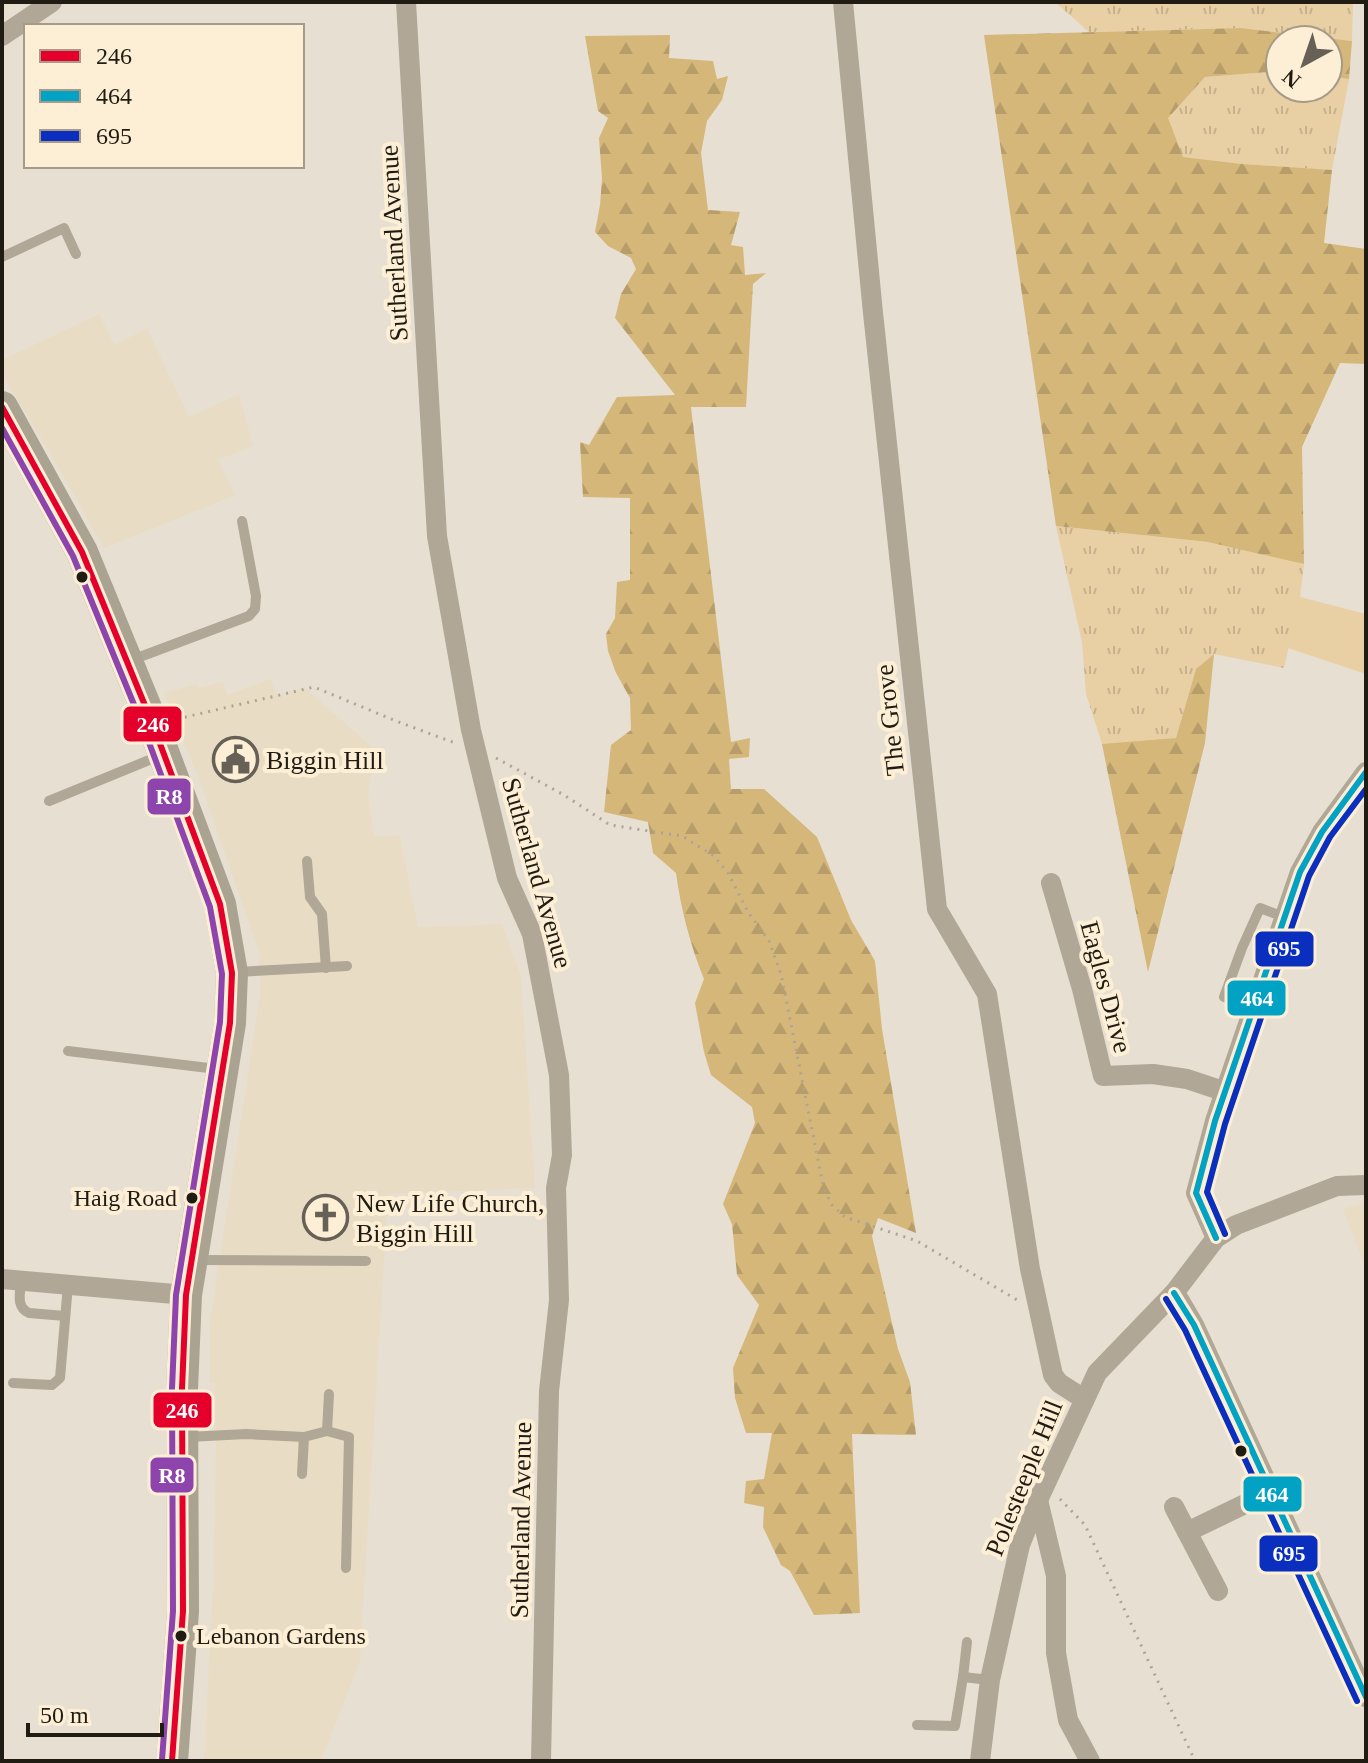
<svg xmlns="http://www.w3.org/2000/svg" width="1368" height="1763" viewBox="0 0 1368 1763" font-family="'Times New Roman',serif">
<defs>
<pattern id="grass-tufts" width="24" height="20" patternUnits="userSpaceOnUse" patternTransform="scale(2)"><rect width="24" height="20" fill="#e8cfa4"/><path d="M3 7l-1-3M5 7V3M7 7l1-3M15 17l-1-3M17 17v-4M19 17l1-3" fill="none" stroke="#c7b18c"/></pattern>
<pattern id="forest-firs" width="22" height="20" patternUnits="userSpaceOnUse" patternTransform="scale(2)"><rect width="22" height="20" fill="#d5b77a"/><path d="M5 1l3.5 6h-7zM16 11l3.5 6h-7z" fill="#b79d69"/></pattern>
</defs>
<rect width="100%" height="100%" fill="#e7dfd2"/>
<g fill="#e9dcc4">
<path d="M99 314 114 345 147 329 189 417 239 394 253 446 218 460 235 495 104 548 62 473 2 374V360Z"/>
<path d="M271 679 278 696 304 687 375 750 368 793 374 837 400 835 418 927 502 924 521 976 535 1188 388 1194 360 1661 321 1761H204L213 1584 216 1447 215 1383H210V1321L260 995 259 952 199 779 164 693 196 684 198 688 223 682 227 695Z"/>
<path d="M1366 1202V1269L1343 1209Z"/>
</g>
<g fill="url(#grass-tufts)">
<path d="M1055 2H1353L1352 41 1241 28 1089 32Z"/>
<path d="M1280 71V88H1328V76L1349 79 1332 170 1242 164 1183 157 1167 118 1205 77Z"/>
<path d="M1056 526 1207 542V536L1304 564 1300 597 1284 668 1214 654 1196 669 1176 738 1103 747 1086 694 1082 642Z"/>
</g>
<g fill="url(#forest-firs)">
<path d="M1241 28 1352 41 1349 79 1328 76V40H1280V71L1205 77 1168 118 1183 157 1242 164 1332 170 1324 243 1366 249V364L1340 363 1302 447 1304 564 1208 542 1056 526 984 35Z"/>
<path d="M670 35 669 58 713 61 717 79 728 76 722 100 707 121 701 153 708 210 740 212 731 245 743 247 745 275 766 273 753 284 746 407H691L731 742 750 738 749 757 729 759 731 789H764L817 837 851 920 875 961 882 1029 916 1233 878 1218 872 1236 898 1349 910 1382 916 1435 852 1434 860 1613 814 1615 790 1571 781 1565 763 1527 764 1507 744 1503 746 1481 764 1479 772 1433H746L735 1398 733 1368 759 1305 737 1275 732 1224 723 1204 755 1123 752 1107 711 1075 704 1052 695 1003 704 979C690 944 681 910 676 873L653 853 648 822 604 812 611 745 631 730 630 698 616 673 608 651 606 634 615 618 617 582 630 580V498L583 497 580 442 589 445 617 397 675 395 615 318 621 294 636 269 631 258 608 246 595 232 600 205 602 179 599 138 608 118 598 111 585 36Z"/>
<path d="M1214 654 1205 743 1148 972 1102 744 1176 738 1196 669Z"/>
</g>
<path fill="#e8cfa4" d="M1300 597 1366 614V674L1288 648Z"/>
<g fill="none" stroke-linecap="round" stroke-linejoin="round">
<g stroke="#aca496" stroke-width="3" stroke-dasharray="2 6" stroke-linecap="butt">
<path d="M177 719 314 687 396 721 455 743"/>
<path d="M496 758 564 795 610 825 682 836 714 856 728 873 748 912 769 941 781 974 823 1185 831 1204 845 1217 917 1241 1019 1301"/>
<path d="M1060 1499 1085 1525 1195 1761"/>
</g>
<g stroke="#b0a796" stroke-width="10">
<path d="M2 257 64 228 76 254"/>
<path d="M129 661 249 616 255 609 256 596 242 521"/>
<path d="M49 801 159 756"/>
<path d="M307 861 310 897 322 914 326 968"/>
<path d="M237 972 347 966"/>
<path d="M1253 1006 1224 997 1242 948 1260 908 1284 917"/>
<path d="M68 1051 217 1069"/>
<path d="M196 1260 366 1261"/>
<path d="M21 1281C20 1294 16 1307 29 1313L65 1316"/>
<path d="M13 1383 52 1385 60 1378 68 1285"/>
<path d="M327 1431 329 1394"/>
<path d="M188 1437 246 1434 304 1437 327 1431 349 1437 346 1568"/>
<path d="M302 1474 304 1437"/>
<path d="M963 1677 990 1680"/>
<path d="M917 1725 955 1726 963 1677 967 1642"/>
</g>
<g stroke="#b0a796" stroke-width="20">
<path d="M406 2 437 536 471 730 507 878 532 934 559 1075 562 1155 556 1188 559 1300 549 1391 541 1761"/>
<path d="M843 2 873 313 937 909 987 994 1030 1269 1053 1375 1059 1383 1084 1399"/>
<path d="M2 36 52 2"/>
<path d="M1051 883 1082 989 1103 1076 1153 1074 1187 1079 1226 1092"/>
<path d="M1216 1238 1196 1193 1215 1121 1300 872 1322 832 1366 772"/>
<path d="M2 1279 186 1295"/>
<path d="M1174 1293 1180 1301 1194 1325 1366 1697"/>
<path d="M1038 1500 1056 1576V1653L1068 1720 1090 1761"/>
<path d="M1174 1507 1218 1591"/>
<path d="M1187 1532 1272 1491"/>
<path d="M980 1761 990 1680 1020 1545 1038 1500 1097 1373 1174 1293 1216 1238 1236 1225 1337 1186 1366 1185"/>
</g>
<path stroke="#aba392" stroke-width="32" d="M2 407 82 552 153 725 220 904 232 973 230 1023 186 1295 182 1389 183 1611 172 1761"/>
<defs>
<path id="bus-1" d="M2 407 82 552 153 725 220 904 232 973 230 1023 186 1295 182 1389 183 1611 172 1761"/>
<g id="bus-2">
<path d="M1216 1238 1196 1193 1215 1121 1300 872 1322 832 1366 772"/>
<path d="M1174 1293 1194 1325 1366 1697"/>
</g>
<g id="bus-3">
<path d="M1225 1234 1207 1192 1225 1124 1309 876 1330 837 1366 789"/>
<path d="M1166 1299 1185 1330 1357 1701"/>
</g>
<path id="bus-4" d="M2 428 73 556 144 729 210 907 222 974 220 1022 176 1295 172 1389 173 1611 162 1760"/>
</defs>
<use href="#bus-1" stroke="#fdefd6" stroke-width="12"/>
<use href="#bus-2" stroke="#fdefd6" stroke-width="12"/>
<use href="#bus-3" stroke="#fdefd6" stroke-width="12"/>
<use href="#bus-4" stroke="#fdefd6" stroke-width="12"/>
<use href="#bus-1" stroke="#e4002b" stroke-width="6"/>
<use href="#bus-2" stroke="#02a2c5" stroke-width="6"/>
<use href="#bus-3" stroke="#0a2ebe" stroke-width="6"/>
<use href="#bus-4" stroke="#8e44ad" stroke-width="6"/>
</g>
<defs>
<symbol id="civic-ring" viewBox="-11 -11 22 22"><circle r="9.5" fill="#fdefd6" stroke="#666056" stroke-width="1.5"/><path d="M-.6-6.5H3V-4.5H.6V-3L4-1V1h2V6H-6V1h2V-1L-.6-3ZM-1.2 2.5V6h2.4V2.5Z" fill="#666056"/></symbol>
<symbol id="church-ring" viewBox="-11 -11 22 22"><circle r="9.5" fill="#fdefd6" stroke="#666056" stroke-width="1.5"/><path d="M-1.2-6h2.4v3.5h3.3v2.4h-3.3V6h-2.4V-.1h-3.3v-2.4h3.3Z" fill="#666056"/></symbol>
</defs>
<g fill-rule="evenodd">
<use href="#civic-ring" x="210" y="734" width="51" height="51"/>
<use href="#church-ring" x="300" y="1192" width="51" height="51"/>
</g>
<g fill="#211c13" stroke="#fdefd6" stroke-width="3">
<circle cx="82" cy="577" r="7"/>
<circle cx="192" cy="1198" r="7"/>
<circle cx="1241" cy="1451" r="7"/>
<circle cx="181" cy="1636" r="7"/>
</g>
<g text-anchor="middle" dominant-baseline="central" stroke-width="8" stroke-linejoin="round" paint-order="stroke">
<g font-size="24" fill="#211c13" stroke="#fdefd6" text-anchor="end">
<text x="177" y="1198">Haig Road</text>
<text x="196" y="1636" text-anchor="start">Lebanon Gardens</text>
</g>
<g font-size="26" fill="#211c13" stroke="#fdefd6">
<text transform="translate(394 243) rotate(-93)">Sutherland Avenue</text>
<text transform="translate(890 720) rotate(-96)">The Grove</text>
<text transform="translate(537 873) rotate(74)">Sutherland Avenue</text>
<text transform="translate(1106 987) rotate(75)">Eagles Drive</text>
<text transform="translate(1024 1478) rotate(-68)">Polesteeple Hill</text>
<text transform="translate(521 1520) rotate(-89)">Sutherland Avenue</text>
</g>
<g font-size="26" fill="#211c13" stroke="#fdefd6" text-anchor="start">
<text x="266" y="760">Biggin Hill</text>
<text x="356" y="1203">New Life Church,<tspan x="356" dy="30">Biggin Hill</tspan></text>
</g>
</g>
<g stroke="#fdefd6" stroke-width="3">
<rect x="122" y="705" width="61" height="38" rx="8" fill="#e4002b"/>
<rect x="146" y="777" width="46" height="39" rx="8" fill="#8e44ad"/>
<rect x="1254" y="930" width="61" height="38" rx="8" fill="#0a2ebe"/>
<rect x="1226" y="979" width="61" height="38" rx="8" fill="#02a2c5"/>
<rect x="152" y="1391" width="61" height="38" rx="8" fill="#e4002b"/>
<rect x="149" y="1456" width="46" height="38" rx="8" fill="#8e44ad"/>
<rect x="1242" y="1475" width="61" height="38" rx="8" fill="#02a2c5"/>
<rect x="1258" y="1534" width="61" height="39" rx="8" fill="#0a2ebe"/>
</g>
<g font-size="22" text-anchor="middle" font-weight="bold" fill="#fff">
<text x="153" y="732">246</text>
<text x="169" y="804">R8</text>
<text x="1284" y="956">695</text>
<text x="1257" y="1006">464</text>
<text x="182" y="1418">246</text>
<text x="172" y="1483">R8</text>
<text x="1272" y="1502">464</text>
<text x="1289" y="1561">695</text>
</g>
<rect width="1368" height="1763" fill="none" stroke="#211c13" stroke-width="8"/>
<rect x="24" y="24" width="280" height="144" fill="#fdefd6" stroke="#a59b88" stroke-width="2"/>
<rect x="40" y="50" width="40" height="12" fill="#e4002b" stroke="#a59b88" stroke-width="2"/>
<text x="96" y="64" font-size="24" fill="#211c13">246</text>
<rect x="40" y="90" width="40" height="12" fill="#02a2c5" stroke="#a59b88" stroke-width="2"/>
<text x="96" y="104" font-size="24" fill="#211c13">464</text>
<rect x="40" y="130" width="40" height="12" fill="#0a2ebe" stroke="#a59b88" stroke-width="2"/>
<text x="96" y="144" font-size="24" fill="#211c13">695</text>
<g transform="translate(1304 64) rotate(220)"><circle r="38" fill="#fdefd6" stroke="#a59b88" stroke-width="2"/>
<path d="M0-6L14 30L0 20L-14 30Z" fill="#666056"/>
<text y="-12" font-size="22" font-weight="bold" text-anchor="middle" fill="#211c13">N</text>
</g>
<path d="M28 1723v12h134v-12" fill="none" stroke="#211c13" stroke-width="4"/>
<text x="40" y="1723" font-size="24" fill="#211c13" stroke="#fdefd6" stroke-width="6" paint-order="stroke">50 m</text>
</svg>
